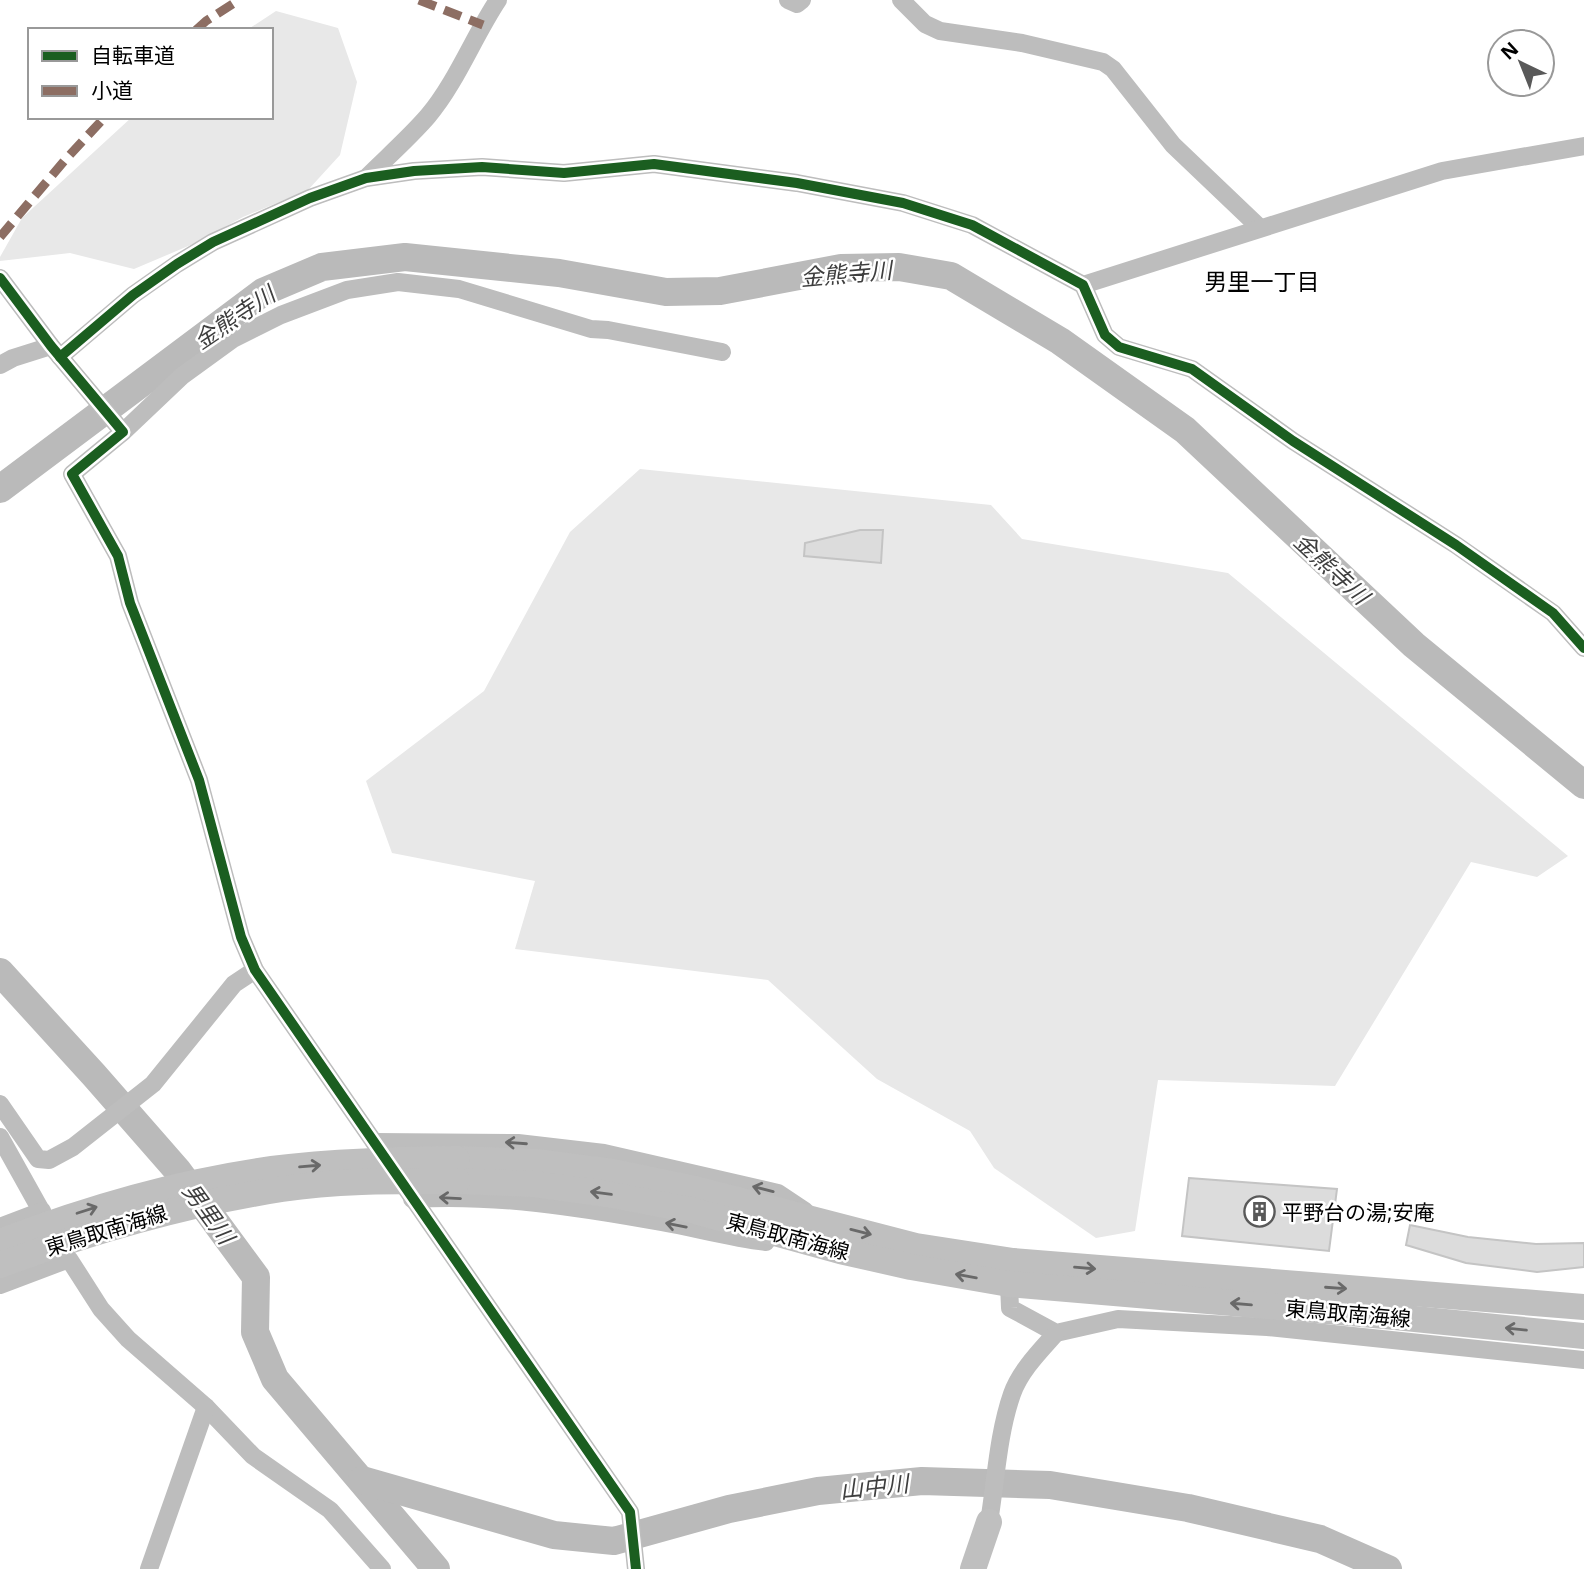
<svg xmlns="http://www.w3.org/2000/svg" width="1584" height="1569" viewBox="0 0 1584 1569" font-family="'Open Sans','Noto Sans JP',sans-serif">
<rect width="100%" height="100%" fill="#fff"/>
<g fill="#e8e8e8">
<path d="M276 11 338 28 357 82 340 155 308 190 243 217 193 244 134 269 70 253 0 261V257L22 218 132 117H271V30H247Z"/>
<path d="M640 469 991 505 1022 539 1228 573 1568 856 1537 877 1471 862 1335 1086 1158 1080 1135 1231 1096 1238 994 1168 970 1131 877 1079 768 980 515 949 535 881 392 853 366 781 484 691 570 532Z"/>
</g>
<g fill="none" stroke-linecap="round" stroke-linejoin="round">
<g stroke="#bababa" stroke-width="28">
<path d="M0 489 263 292 322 267 405 257 559 273 666 292 720 291 841 268 899 267 951 276 1060 341 1185 430 1414 645 1584 785"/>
<path d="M0 972 94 1075 178 1171 256 1277 255 1332 275 1379 436 1569"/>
<path d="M362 1480 554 1535 614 1541 729 1509 818 1491 922 1481 1050 1485 1188 1508 1320 1539 1388 1569"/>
</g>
</g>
<g fill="#dcdcdc" stroke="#c4c4c4" stroke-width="2">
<path d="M860 530H883L881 563 804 556 805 543Z"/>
<path d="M1189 1178 1337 1189 1329 1251 1182 1236Z"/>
<path d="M1410 1225 1468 1237 1536 1244 1584 1243V1267L1537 1272 1466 1263 1406 1245Z"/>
</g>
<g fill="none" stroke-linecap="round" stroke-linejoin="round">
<g stroke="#bdbdbd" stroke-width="18">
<path d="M788 0 797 4 802 0"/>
<path d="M901 0 925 24 940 31 1022 43 1103 62 1113 69 1173 145 1259 227"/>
<path d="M366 178C386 158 409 138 428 116 456 83 474 36 498 0"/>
<path d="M0 278 51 346 123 432 72 474 118 556 130 603 199 780 241 937 255 970 630 1512 636 1569"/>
<path d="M1083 285 1442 171 1584 146"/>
<path d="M60 357 133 295 177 264 213 242 310 198 366 178 414 171 482 167 564 173 654 164 797 183 903 203 972 225 1083 285 1105 335 1119 347 1192 369 1293 441 1456 545 1553 613 1584 648"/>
<path d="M0 365 13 358 51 346"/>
<path d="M123 432 182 376 233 339 281 315 347 290 398 282 459 289 591 329 608 330 722 352"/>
<path d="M0 1104 38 1159 49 1160 73 1147 153 1084 234 984 255 970"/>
<path d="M0 1137 53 1232"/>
<path d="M374 1142 518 1143 604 1153 778 1193 805 1211"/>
<path d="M412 1199C495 1194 579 1207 661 1222 696 1228 731 1238 766 1242"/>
<path d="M0 1227 42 1211"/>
<path d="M1009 1284 1010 1308 1056 1333 1118 1319 1267 1327 1584 1360"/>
<path d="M0 1285 69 1259 101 1309 128 1339 206 1407 253 1456 330 1510 382 1569"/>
<path d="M989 1522C996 1480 998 1434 1012 1394 1020 1371 1040 1351 1056 1333"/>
<path d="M149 1569 206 1407"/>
</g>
<g stroke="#bfbfbf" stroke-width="26">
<path d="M457 1159 536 1162 613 1172 695 1189 916 1246 1013 1261 1584 1307"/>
<path d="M457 1181 534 1184 607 1194 691 1210 840 1251 911 1267 1009 1284 1385 1316 1584 1336"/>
<path d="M973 1569 989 1522"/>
</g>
<g stroke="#bfbfbf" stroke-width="26">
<path d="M0 1242C88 1208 178 1182 272 1169 333 1161 396 1160 457 1159"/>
<path d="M0 1265C92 1231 185 1204 282 1189 340 1180 399 1181 457 1181"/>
</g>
<g stroke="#8d6e63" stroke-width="9" stroke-dasharray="18 9" stroke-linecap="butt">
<path d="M419 0 483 25"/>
<path d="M196 30 206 21 239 0"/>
<path d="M0 237 65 160 105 117"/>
</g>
<defs>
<g id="cycleway">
<path d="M0 278 51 346 123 432 72 474 118 556 130 603 199 780 241 937 255 970 630 1512 636 1569"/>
<path d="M60 357 133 295 177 264 213 242 310 198 366 178 414 171 482 167 564 173 654 164 797 183 903 203 972 225 1083 285 1105 335 1119 347 1192 369 1293 441 1456 545 1553 613 1584 648"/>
</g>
</defs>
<use href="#cycleway" stroke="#fff" stroke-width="15"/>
<use href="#cycleway" stroke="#1b5e20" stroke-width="10"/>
</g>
<defs><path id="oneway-shaft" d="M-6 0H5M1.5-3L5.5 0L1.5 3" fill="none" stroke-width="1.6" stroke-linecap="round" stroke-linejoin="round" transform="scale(1.75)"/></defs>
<g stroke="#686868">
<use href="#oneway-shaft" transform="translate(516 1143) rotate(-176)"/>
<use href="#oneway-shaft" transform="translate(763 1189) rotate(-166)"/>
<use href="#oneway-shaft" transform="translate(450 1198) rotate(-177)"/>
<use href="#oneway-shaft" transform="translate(676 1225) rotate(-169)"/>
</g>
<g stroke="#696969">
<use href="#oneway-shaft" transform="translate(310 1166) rotate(-5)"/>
<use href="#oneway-shaft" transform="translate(601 1193) rotate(-172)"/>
<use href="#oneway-shaft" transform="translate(87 1210) rotate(-18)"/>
<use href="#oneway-shaft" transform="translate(861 1232) rotate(14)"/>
<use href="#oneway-shaft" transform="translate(1085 1268) rotate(5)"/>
<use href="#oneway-shaft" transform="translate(966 1276) rotate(-170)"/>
<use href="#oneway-shaft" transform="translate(1336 1288) rotate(4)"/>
<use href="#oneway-shaft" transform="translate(1241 1304) rotate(-175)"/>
<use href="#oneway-shaft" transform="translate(1516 1329) rotate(-174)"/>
</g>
<defs>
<symbol id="building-ring" viewBox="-11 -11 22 22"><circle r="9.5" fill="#fff" stroke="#595959" stroke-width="1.5"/><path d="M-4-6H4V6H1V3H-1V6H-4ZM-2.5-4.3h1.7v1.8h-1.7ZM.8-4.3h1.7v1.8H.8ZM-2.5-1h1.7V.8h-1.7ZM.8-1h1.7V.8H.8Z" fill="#595959"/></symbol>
</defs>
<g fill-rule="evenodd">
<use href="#building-ring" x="1242" y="1194" width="35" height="35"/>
</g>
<g text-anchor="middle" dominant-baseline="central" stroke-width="5" stroke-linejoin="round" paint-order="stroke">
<g font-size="21" fill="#000" stroke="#fff" text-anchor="start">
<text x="1282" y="1212">平野台の湯;安庵</text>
</g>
<g font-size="21" fill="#000" stroke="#fff">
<text transform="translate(106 1230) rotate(-17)">東鳥取南海線</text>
<text transform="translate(788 1236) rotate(15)">東鳥取南海線</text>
<text transform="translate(1348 1313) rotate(5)">東鳥取南海線</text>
</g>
<g font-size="23" font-style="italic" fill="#3e3e3e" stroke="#fff">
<text transform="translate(846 273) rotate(-5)">金熊寺川</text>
<text transform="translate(234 317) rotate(-34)">金熊寺川</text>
<text transform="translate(1332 568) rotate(43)">金熊寺川</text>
<text transform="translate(209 1213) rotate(54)">男里川</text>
<text transform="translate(874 1486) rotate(-6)">山中川</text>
</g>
<g font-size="23" fill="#000" stroke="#fff">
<text x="1262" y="281">男里一丁目</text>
</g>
</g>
<rect x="28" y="28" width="245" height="91" fill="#ffffff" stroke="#999999" stroke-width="2"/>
<rect x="42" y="51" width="35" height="10" fill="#1b5e20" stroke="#999999" stroke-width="2"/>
<text x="91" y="63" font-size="21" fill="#000000">自転車道</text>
<rect x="42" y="86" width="35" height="10" fill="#8d6e63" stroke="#999999" stroke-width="2"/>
<text x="91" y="98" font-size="21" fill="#000000">小道</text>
<g transform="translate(1521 63) rotate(317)"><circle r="33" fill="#ffffff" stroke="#999999" stroke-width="2"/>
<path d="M0-5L12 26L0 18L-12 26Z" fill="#595959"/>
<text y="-10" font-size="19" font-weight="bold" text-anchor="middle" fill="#000000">N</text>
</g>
</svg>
